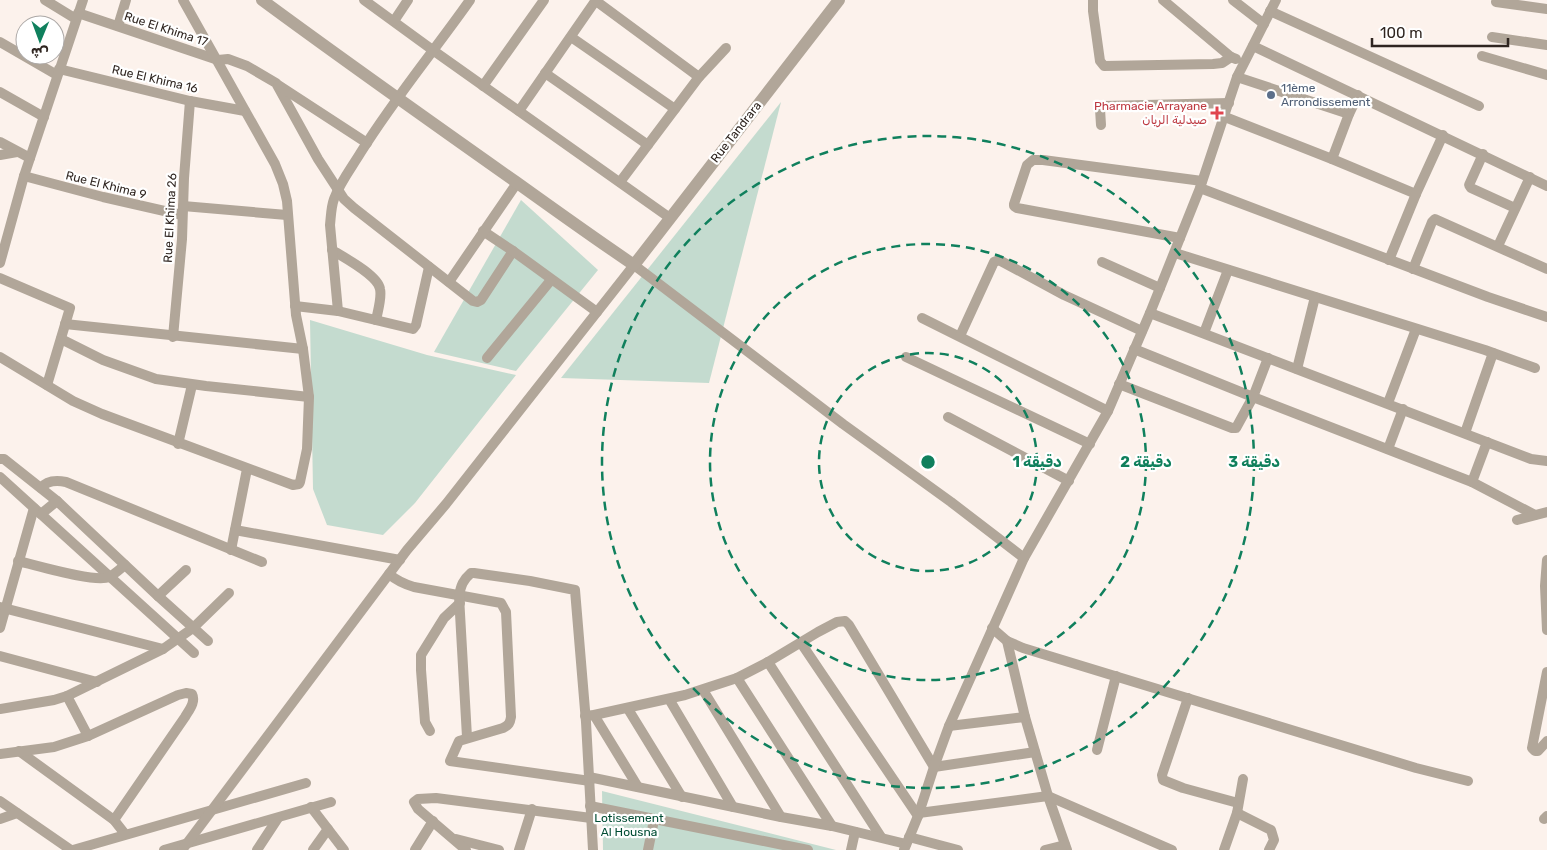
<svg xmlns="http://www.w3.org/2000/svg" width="1547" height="850" viewBox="0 0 1547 850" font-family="Rubik,'Noto Sans Arabic',sans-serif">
<rect width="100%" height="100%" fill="#fcf2ec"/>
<g fill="#c4dbcf">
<path d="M781 102 709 383 561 378Z"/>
<path d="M521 200 598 270 516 371 434 352Z"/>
<path d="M310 320 427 355 516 375 415 503 383 535 327 525 313 489Z"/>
<path d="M602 791 836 850H603Z"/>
</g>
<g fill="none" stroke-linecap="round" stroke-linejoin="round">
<g stroke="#b1a699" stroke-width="10">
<path d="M45 0 76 19"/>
<path d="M364 0 434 51 670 218"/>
<path d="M1093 0V11L1100 61 1104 66 1213 64 1222 63 1231 57"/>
<path d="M1163 0 1231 57 1236 59"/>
<path d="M1233 0 1264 24"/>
<path d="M596 1 699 77"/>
<path d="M1496 2 1547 9"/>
<path d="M1270 11 1479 106"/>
<path d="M78 13 218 60 228 59 247 66 276 83 318 159 344 199 354 208 473 301 477 302 481 300 513 251"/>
<path d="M394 21 408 0"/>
<path d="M118 26 126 0"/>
<path d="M571 37 675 109"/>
<path d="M1492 37 1547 45"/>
<path d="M0 42 57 75"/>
<path d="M1253 46 1547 186"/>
<path d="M1482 56 1547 75"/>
<path d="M59 69 190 101 245 111"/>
<path d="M545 73 648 145"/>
<path d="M1237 77 1349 114"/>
<path d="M278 85 367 143"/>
<path d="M483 86 544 0"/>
<path d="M0 92 44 117"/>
<path d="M519 111 596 0"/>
<path d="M1225 117 1332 159 1416 194"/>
<path d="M1101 125 1100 109 1103 106 1229 103"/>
<path d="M0 142 30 158"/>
<path d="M1483 154 1469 185 1471 188 1515 208"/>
<path d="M0 155 17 152"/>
<path d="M1332 159 1349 114 1358 95"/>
<path d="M24 176 103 197 182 215"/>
<path d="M620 182 699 77 726 48"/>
<path d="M1200 188 1488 297 1547 317"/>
<path d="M183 206 287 215"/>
<path d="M483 231 513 251 597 312"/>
<path d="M1180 238 1017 208 1014 206V204L1027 165 1033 160H1043L1202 181"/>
<path d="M1498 246 1530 177"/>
<path d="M332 250C343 257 378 275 380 289 382 298 378 310 376 320"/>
<path d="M1175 253 1485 350 1535 368"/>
<path d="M1389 260 1416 194 1443 135"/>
<path d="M1102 262 1160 288"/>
<path d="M0 263 24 176 83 0"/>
<path d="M1413 269 1432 222 1435 219 1547 269"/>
<path d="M0 278 70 308 47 385"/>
<path d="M449 282 517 183"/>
<path d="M295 306 338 311 413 329 416 325 429 267"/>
<path d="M338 311 330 225C331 216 331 207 334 199 340 182 352 167 361 152 394 99 434 51 470 0"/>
<path d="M1150 313 1531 459 1547 461"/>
<path d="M922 318 1108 411"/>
<path d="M65 324 303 349"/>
<path d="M1204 333 1228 270"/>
<path d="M960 336 994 262 999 260 1064 295 1142 331"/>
<path d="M173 337 182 239 184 178 190 101"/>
<path d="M61 339 103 360 156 379 206 386 309 397"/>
<path d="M1134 349 1253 397 1472 482 1535 515"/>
<path d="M0 357 73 401 102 414 293 485 299 484 300 482 307 449 309 397 303 349 296 315 287 201 283 184 275 164 183 0"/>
<path d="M906 357 1090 444"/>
<path d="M487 358 551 280"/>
<path d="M1297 369 1315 297"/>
<path d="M1119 384 1232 428H1236L1253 397 1268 358"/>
<path d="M1388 403 1416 329"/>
<path d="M948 417 1069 481"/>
<path d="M1465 433 1493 353"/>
<path d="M178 444 192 385"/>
<path d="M1388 449 1403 409"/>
<path d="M0 459H4L57 501 158 596 208 641"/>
<path d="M0 477 194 653"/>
<path d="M1472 482 1487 442"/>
<path d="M41 488C47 480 56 480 66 482L262 562"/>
<path d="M41 514 57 501"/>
<path d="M1517 520 1547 512"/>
<path d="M235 530 400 560"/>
<path d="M231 550 247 469"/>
<path d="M1547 560 1545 586 1547 630"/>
<path d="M18 561C36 565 95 583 109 577 115 574 120 569 125 565"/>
<path d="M389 574C397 581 404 584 414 587L501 603 506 612 511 717C510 723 509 725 503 728L459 741 450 761 590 781"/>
<path d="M158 596 186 570"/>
<path d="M0 607 163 649"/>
<path d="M0 628 34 508"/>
<path d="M992 628 1007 641 1025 717 1048 796 1067 850"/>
<path d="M1007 641 1023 648 1416 768 1468 781"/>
<path d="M801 643 918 816"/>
<path d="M0 656 97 682"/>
<path d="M768 662 881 837"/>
<path d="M1547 672 1532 748 1535 751H1538L1547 741"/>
<path d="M737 678 832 826"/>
<path d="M703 690 781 817"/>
<path d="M67 696 88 736"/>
<path d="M1188 698 1162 775 1163 780 1183 788 1238 803"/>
<path d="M669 699 733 807"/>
<path d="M0 709 54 700 67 696 163 649 193 628 229 593"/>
<path d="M628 709 682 797"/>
<path d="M594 715 638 787"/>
<path d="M585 716 594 715 685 695 737 678 768 662 818 632 837 622 845 621 849 625 934 767 1035 752"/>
<path d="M949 726 1025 717"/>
<path d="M430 731 425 722 421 670V655L444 618 460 603"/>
<path d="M467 737 459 596C461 585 463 580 471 573H474L530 581 575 590 586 722 593 850"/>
<path d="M1097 750 1116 676"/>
<path d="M19 751 114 820 125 834"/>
<path d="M0 754 54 747 88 736 178 695 186 693 192 694C196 702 189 710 185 717L114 820"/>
<path d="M589 777 781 817 832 826 906 844"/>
<path d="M0 801 71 850"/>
<path d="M590 806 808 850"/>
<path d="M311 807 344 850"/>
<path d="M919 813 1048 796 1172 850"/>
<path d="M1237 813 1271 830 1274 840 1269 850"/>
<path d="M0 819 17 813"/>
<path d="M1544 819 1547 816"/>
<path d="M909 837 958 850"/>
<path d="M456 839 499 850"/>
<path d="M73 850 306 783"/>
<path d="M164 850 331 802"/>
<path d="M182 850 407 550 446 504 634 265 843 424 951 502 1024 558"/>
<path d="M257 850 278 818"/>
<path d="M313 850 328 829"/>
<path d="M415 850 433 821"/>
<path d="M466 850 418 809 414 802 418 799 436 798 591 818"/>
<path d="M519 850 532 809"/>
<path d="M648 850 654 820"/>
<path d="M851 850 855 832"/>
<path d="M904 850 918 816 934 767 949 726 1024 558 1108 411 1150 313 1200 188 1237 77 1276 0"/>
<path d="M1045 850 1065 845"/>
<path d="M1224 850 1237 813 1243 779"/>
</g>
<path stroke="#b1a699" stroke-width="12" d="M262 0C346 62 431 122 516 182 555 210 594 238 634 265L839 0"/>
</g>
<g fill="none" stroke="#10805d" stroke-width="2.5" stroke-dasharray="9 6">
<circle cx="928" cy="462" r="109"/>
<circle cx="928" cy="462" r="218"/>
<circle cx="928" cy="462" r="326"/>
</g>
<circle fill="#5c6f8a" stroke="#fff" stroke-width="2" cx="1271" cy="95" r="5"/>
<path fill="#e0444e" stroke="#fff" stroke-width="2" d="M1214.5 105.5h5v5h5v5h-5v5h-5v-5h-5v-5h5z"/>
<g text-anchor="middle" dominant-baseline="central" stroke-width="4.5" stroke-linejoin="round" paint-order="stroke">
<g font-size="12" fill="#2f2520" stroke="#fff">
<text transform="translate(166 29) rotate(18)">Rue El Khima 17</text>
<text transform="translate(155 79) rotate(13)">Rue El Khima 16</text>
<text transform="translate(736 132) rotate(-52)">Rue Tandrara</text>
<text transform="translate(106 185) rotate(14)">Rue El Khima 9</text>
<text transform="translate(170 218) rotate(-87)">Rue El Khima 26</text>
</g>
<g font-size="12" fill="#4e5e75" stroke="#fff" text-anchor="start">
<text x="1281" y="88">11ème<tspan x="1281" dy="14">Arrondissement</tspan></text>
</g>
<g font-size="12" fill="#be3a42" stroke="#fff" text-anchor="end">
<text x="1207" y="106">Pharmacie Arrayane<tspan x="1207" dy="14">صيدلية الريان</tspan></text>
</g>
<g font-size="12" fill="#004c33" stroke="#fff">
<text x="629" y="818">Lotissement<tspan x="629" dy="14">Al Housna</tspan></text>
</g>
</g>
<circle cx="928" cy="462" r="8" fill="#10805d" stroke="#fff" stroke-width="2.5"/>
<g font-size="15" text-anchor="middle" font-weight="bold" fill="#10805d" stroke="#fff" stroke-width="4.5" stroke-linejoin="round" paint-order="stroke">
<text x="1037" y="467">1 دقيقة</text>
<text x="1146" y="467">2 دقيقة</text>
<text x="1254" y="467">3 دقيقة</text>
</g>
<g transform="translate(40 40) rotate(181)"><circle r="24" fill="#ffffff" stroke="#aca8a6"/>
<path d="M0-4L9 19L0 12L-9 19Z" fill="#10805d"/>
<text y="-8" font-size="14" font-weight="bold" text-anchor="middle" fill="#2f2520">ش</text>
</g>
<path d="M1372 38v8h136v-8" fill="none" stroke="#2f2520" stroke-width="2.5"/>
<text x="1380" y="38" font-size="15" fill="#2f2520" stroke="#ffffff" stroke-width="4" paint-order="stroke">100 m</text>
</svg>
